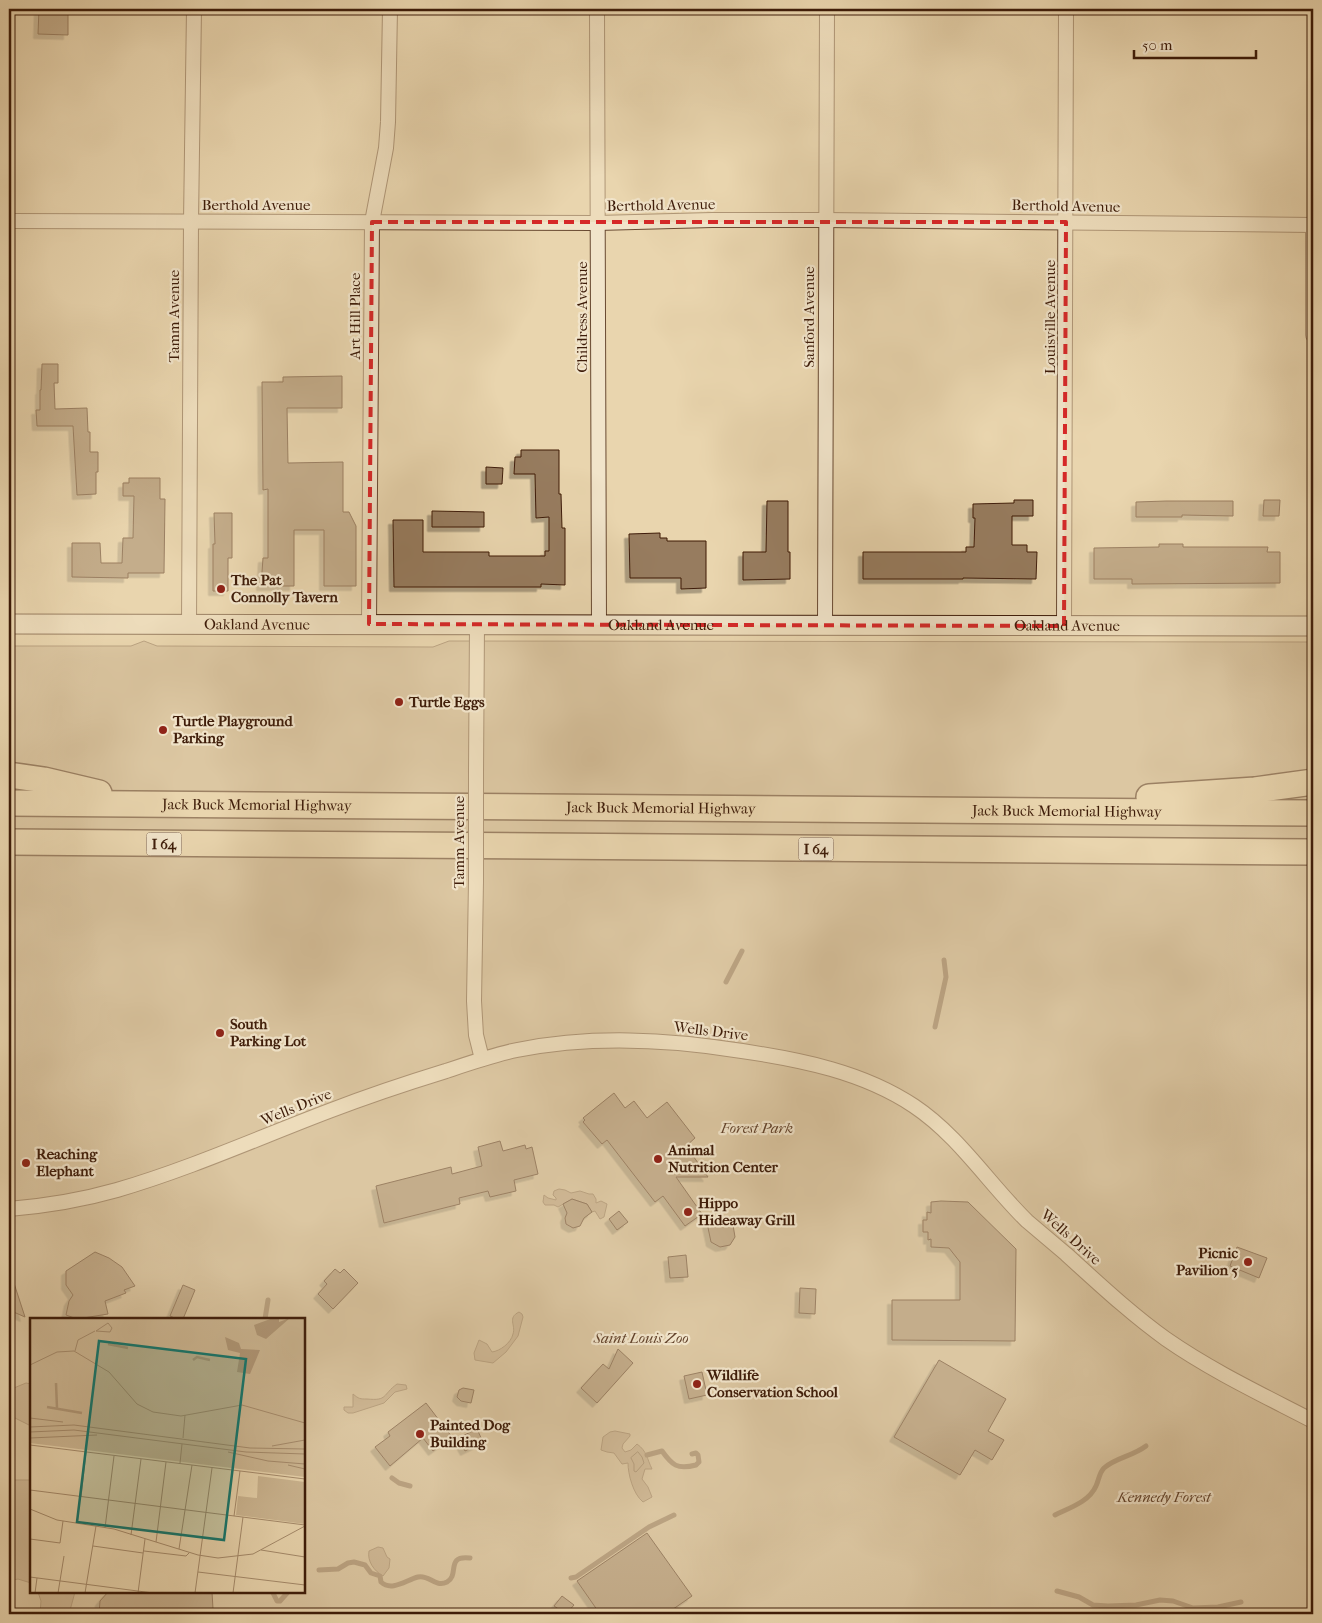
<svg xmlns="http://www.w3.org/2000/svg" width="1322" height="1623" viewBox="0 0 1322 1623" font-family="'IM FELL French Canon',serif">
<defs>
<filter id="shadow"><feDropShadow dx="-4.5" dy="4.5" stdDeviation="0" flood-color="#0004"/></filter>
</defs>
<rect width="100%" height="100%" fill="#e9d5ae"/>
<filter id="stains"><feTurbulence type="fractalNoise" baseFrequency=".004" numOctaves="4"/><feColorMatrix values="0 0 0 0 .2 0 0 0 0 .09 0 0 0 0 .02 0 0 0 .5 -.17"/></filter>
<radialGradient id="worn" r=".72"><stop offset=".6" stop-color="#630" stop-opacity="0"/><stop offset="1" stop-color="#630" stop-opacity=".3"/></radialGradient>
<path fill="#ccb692" stroke="#85694e" fill-rule="evenodd" d="M144 641 157 646 433 647 449 641 1313 642V1614H9V646H131ZM31 1319H304V1592H31Z"/>
<g fill="#af9676" stroke="#82654a">
<path d="M559 1189 565 1190 571 1193 580 1191 589 1194H593L596 1199V1203L601 1201 607 1204 604 1217 600 1219 595 1211 592 1212 587 1204 572 1199 558 1207 554 1205H545L543 1202 544 1195 548 1198 556 1200V1198L553 1195 554 1191Z"/>
<path d="M519 1312 522 1314 523 1317 518 1336 506 1352 493 1363 475 1360 474 1353 479 1340 487 1344 492 1352C500 1351 511 1343 513 1334 516 1325 507 1318 519 1312Z"/>
<path d="M26 1383 31 1384V1426L15 1418 9 1413V1390Z"/>
<path d="M397 1384 406 1385 407 1389 395 1392 384 1403 353 1413H348L344 1410V1407H353V1394C359 1399 360 1399 367 1399 388 1401 382 1395 397 1384Z"/>
<path d="M615 1431 630 1434V1436L623 1444 622 1448 625 1452 631 1450 637 1444C647 1451 647 1459 652 1469H645L642 1479 648 1487 652 1497 643 1502C633 1494 628 1474 628 1463L622 1464 614 1453 607 1452 601 1450 603 1437 610 1432Z"/>
<path d="M9 1480H31V1583L18 1579 9 1581Z"/>
<path d="M378 1547 383 1548 387 1557 390 1559 389 1568 383 1576C374 1571 367 1561 369 1551Z"/>
<path d="M38 1592H75L69 1614H40L41 1601Z"/>
</g>
<g fill="none" stroke-linecap="round" stroke-linejoin="round">
<path stroke="#765940" stroke-width="1" d="M638 1452 642 1457 644 1463 636 1472 634 1471V1464L631 1458Z"/>
<g stroke="#82654a" stroke-width="5">
<path d="M726 982 742 951"/>
<path d="M935 1027 946 977 944 960"/>
<path d="M265 1319 268 1300"/>
<path d="M647 1455 662 1451C672 1465 677 1470 696 1465L699 1462 698 1455 696 1453 692 1454"/>
<path d="M392 1478 399 1483 410 1486"/>
<path d="M1055 1515C1069 1508 1089 1502 1096 1486 1099 1480 1099 1473 1104 1468 1115 1458 1133 1456 1146 1446"/>
<path d="M319 1570 338 1569 348 1563 354 1562 365 1565 371 1573 380 1576 381 1582C392 1592 406 1580 418 1577 429 1574 435 1588 447 1582 460 1575 445 1555 470 1558"/>
<path d="M571 1578 576 1577 649 1527 674 1515"/>
<path d="M1057 1591 1079 1597 1093 1605 1108 1606 1136 1605 1160 1600 1173 1601 1193 1608 1218 1607 1241 1602"/>
<path d="M273 1593 277 1601H280L288 1592"/>
</g>
</g>
<g fill="#977c5f" stroke="#3e1c09" filter="url(#shadow)">
<path d="M39 9H68V35L38 34Z"/>
<path d="M42 364H58V383H54L55 409 87 408 88 432H90V452H98V472H96V494L77 495 73 426H37L36 410H40V390H41Z"/>
<path d="M342 376V408H287L288 463 343 462V512H349L356 526V586H324V530H294V586H261L263 558H268V489L263 490 262 382H283V377Z"/>
<path d="M521 450H559V494H561L562 528H565V585L541 584V587H394L393 520H423V552H489V556H545V551H549V517L536 518 535 474H514L515 457H521Z"/>
<path d="M486 467 503 468 502 484H486Z"/>
<path d="M129 478H160V499H165L164 573H128V578L72 577V543H100L101 563H122L123 538H133L134 496H123V483H129Z"/>
<path d="M1014 500H1033V516H1012V545H1027V552H1037L1036 579 963 578V579H863V552H966V547H974L975 518H973V504L1014 503Z"/>
<path d="M1264 500H1280L1279 516H1263Z"/>
<path d="M767 501H788V552H790V579L743 580V552H766Z"/>
<path d="M1166 501H1233V516L1182 515V517H1136V502Z"/>
<path d="M432 511 484 512V527H432Z"/>
<path d="M214 513H232V558H228V591H213V544H215Z"/>
<path d="M660 533V538H667V541H706V588L681 589V578H630L629 534Z"/>
<path d="M1159 544H1183V547H1268L1267 552H1280V583L1132 584V579H1094V548L1159 547Z"/>
<path d="M614 1093 625 1108 634 1101 647 1118 667 1102 695 1138 686 1146 708 1177H676L702 1214 685 1226 663 1196 655 1202 607 1140 602 1144 583 1122 585 1120 583 1118Z"/>
<path d="M500 1141 503 1151 525 1145 526 1149 532 1147 538 1174 514 1180 516 1191 490 1197 488 1191 459 1198 460 1204 384 1223 376 1186 451 1167 452 1174 482 1166 478 1147Z"/>
<path d="M572 1199 587 1204 592 1212 584 1218 580 1226 573 1228 566 1224 565 1218 567 1213 563 1204Z"/>
<path d="M941 1201 968 1202 1016 1249 1015 1341 892 1340V1300H960V1262L949 1248 931 1247V1239L928 1240V1232H923V1220H927V1212L931 1213V1202Z"/>
<path d="M619 1211 628 1222 617 1230 609 1219Z"/>
<path d="M725 1220 733 1225 735 1237 730 1245 720 1247 711 1242 707 1223Z"/>
<path d="M1237 1247 1267 1258 1259 1278 1230 1266Z"/>
<path d="M95 1252 109 1258 122 1267 135 1286 124 1290 126 1293 105 1301 108 1314 77 1319 66 1315 69 1301 73 1295 66 1285V1271Z"/>
<path d="M686 1255 688 1277 670 1278 668 1257Z"/>
<path d="M335 1269 340 1273 344 1269 358 1283 333 1309 318 1294 327 1284 324 1281Z"/>
<path d="M9 1274H11L25 1317 9 1310Z"/>
<path d="M183 1285 195 1290 183 1319H177L170 1316Z"/>
<path d="M800 1288 816 1289 815 1314 799 1313Z"/>
<path d="M618 1349 633 1363 597 1403 581 1388 603 1364 609 1369Z"/>
<path d="M939 1360 1006 1399 988 1431 1004 1440 992 1460 975 1450 960 1475 894 1437Z"/>
<path d="M702 1372 707 1395 689 1399 684 1376Z"/>
<path d="M463 1388 474 1390 471 1403 461 1401 457 1397 459 1390Z"/>
<path d="M426 1403 452 1437 433 1451 423 1438 390 1466 375 1447 390 1436 388 1432Z"/>
<path d="M477 1429 483 1442 465 1451 458 1438Z"/>
<path d="M647 1533 692 1596 666 1614H600L577 1581Z"/>
<path d="M108 1592H212L213 1609 144 1612V1614H99L100 1601Z"/>
<path d="M562 1596 574 1605 566 1614 554 1606Z"/>
</g>
<g fill="none" stroke-linecap="round" stroke-linejoin="round">
<defs>
<g id="street">
<path d="M597 9 599 625"/>
<path d="M9 221 597 223 712 220H825L1313 225"/>
<path d="M1313 225V335"/>
<path d="M189 624 191 221 194 9"/>
<path d="M369 624 372 222 386 148 388 122 390 9"/>
<path d="M825 625 827 9"/>
<path d="M1064 626 1066 9"/>
<path d="M476 772 477 625"/>
<path d="M476 881 474 1001 476 1035 482 1059"/>
<path d="M9 1209C45 1206 82 1200 117 1190 189 1169 258 1138 329 1111 368 1096 407 1083 446 1071 470 1063 493 1055 517 1050 592 1035 667 1039 742 1051 802 1060 863 1072 914 1106 959 1136 989 1184 1027 1221 1040 1232 1053 1243 1066 1254 1098 1283 1131 1314 1166 1339 1212 1371 1263 1395 1313 1421"/>
</g>
<g id="secondary">
<path id="s1" d="M9 624 1313 626"/>
</g>
<g id="highway">
<path d="M9 775 44 780 99 793"/>
<path d="M1149 797 1255 790 1313 782"/>
<path id="s2" d="M9 803 1313 813"/>
<path d="M9 842 1313 852"/>
</g>
</defs>
<use href="#street" stroke="#694a32" stroke-width="16"/>
<use href="#secondary" stroke="#3e1c09" stroke-width="21"/>
<use href="#highway" stroke="#3e1c09" stroke-width="28"/>
<use href="#street" stroke="#f1e4ca" stroke-width="14"/>
<use href="#secondary" stroke="#f1e4ca" stroke-width="19"/>
<use href="#highway" stroke="#e9d5ae" stroke-width="25"/>
<defs>
<path id="street-bridge" d="M476 881V772"/>
</defs>
<use href="#street-bridge" stroke="#694a32" stroke-width="16" stroke-linecap="butt"/>
<use href="#street-bridge" stroke="#f1e4ca" stroke-width="14"/>
</g>
<path d="M0 0H1322V1623H0ZM372 222H1066L1064 626 369 624Z" fill="#e9d5ae" fill-opacity=".55" fill-rule="evenodd"/>
<path fill="none" stroke="#d62828" stroke-width="4" stroke-dasharray="10 6" stroke-linejoin="round" d="M372 222H1066L1064 626 369 624Z"/>
<g fill="#8f2418" stroke="#f1e4ca" stroke-width="2">
<circle cx="221" cy="589" r="5"/>
<circle cx="399" cy="702" r="5"/>
<circle cx="163" cy="730" r="5"/>
<circle cx="220" cy="1033" r="5"/>
<circle cx="658" cy="1159" r="5"/>
<circle cx="26" cy="1163" r="5"/>
<circle cx="688" cy="1212" r="5"/>
<circle cx="1248" cy="1262" r="5"/>
<circle cx="697" cy="1384" r="5"/>
<circle cx="420" cy="1434" r="5"/>
</g>
<g text-anchor="middle" dominant-baseline="central" stroke-width="4.5" stroke-linejoin="round" paint-order="stroke">
<g fill="#f1e4ca" stroke="#745843" stroke-width="1">
<rect x="146.5" y="832.5" width="35" height="23" rx="4"/>
<rect x="798.5" y="837.5" width="35" height="23" rx="4"/>
</g>
<g font-size="14" font-weight="bold" fill="#3e1c09">
<text x="164" y="844">I 64</text>
<text x="816" y="849">I 64</text>
</g>
<g font-size="15" fill="#3e1c09" stroke="#f1e4ca">
<text x="256" y="205">Berthold Avenue</text>
<text transform="translate(661 205) rotate(-1)">Berthold Avenue</text>
<text transform="translate(1066 206) rotate(1)">Berthold Avenue</text>
<text transform="translate(174 316) rotate(-90)">Tamm Avenue</text>
<text transform="translate(355 316) rotate(-90)">Art Hill Place</text>
<text transform="translate(582 317) rotate(-90)">Childress Avenue</text>
<text transform="translate(809 317) rotate(-90)">Sanford Avenue</text>
<text transform="translate(1050 317) rotate(-90)">Louisville Avenue</text>
<text stroke="none"><textPath href="#s1" startOffset="248">Oakland Avenue</textPath></text>
<text stroke="none"><textPath href="#s1" startOffset="652">Oakland Avenue</textPath></text>
<text stroke="none"><textPath href="#s1" startOffset="1058">Oakland Avenue</textPath></text>
<text stroke="none"><textPath href="#s2" startOffset="248">Jack Buck Memorial Highway</textPath></text>
<text stroke="none"><textPath href="#s2" startOffset="652">Jack Buck Memorial Highway</textPath></text>
<text stroke="none"><textPath href="#s2" startOffset="1058">Jack Buck Memorial Highway</textPath></text>
<text transform="translate(459 842) rotate(-90)">Tamm Avenue</text>
<text transform="translate(711 1031) rotate(7)">Wells Drive</text>
<text transform="translate(296 1107) rotate(-22)">Wells Drive</text>
<text transform="translate(1071 1237) rotate(42)">Wells Drive</text>
</g>
<g font-size="15" font-weight="bold" fill="#3e1c09" stroke="#f1e4ca" text-anchor="start">
<text x="231" y="580">The Pat<tspan x="231" dy="17">Connolly Tavern</tspan></text>
<text x="409" y="702">Turtle Eggs</text>
<text x="173" y="721">Turtle Playground<tspan x="173" dy="17">Parking</tspan></text>
<text x="230" y="1024">South<tspan x="230" dy="17">Parking Lot</tspan></text>
<text x="668" y="1150">Animal<tspan x="668" dy="17">Nutrition Center</tspan></text>
<text x="36" y="1154">Reaching<tspan x="36" dy="17">Elephant</tspan></text>
<text x="698" y="1203">Hippo<tspan x="698" dy="17">Hideaway Grill</tspan></text>
<text x="1238" y="1253" text-anchor="end">Picnic<tspan x="1238" dy="17">Pavilion 5</tspan></text>
<text x="707" y="1375">Wildlife<tspan x="707" dy="17">Conservation School</tspan></text>
<text x="430" y="1425">Painted Dog<tspan x="430" dy="17">Building</tspan></text>
</g>
<g font-size="15" font-style="italic" fill="#62422b" stroke="#f1e4ca">
<text x="757" y="1128">Forest Park</text>
<text x="641" y="1338">Saint Louis Zoo</text>
<text x="1164" y="1497">Kennedy Forest</text>
</g>
</g>
<g transform="translate(30 1318)">
<rect width="275" height="275" fill="#e9d5ae"/>
<path d="M0 0H275V159L0 125ZM228 158 275 164V206L206 197 208 178 227 180Z" fill="#ccb692"/>
<path d="M243 0H249V4L260 0 236 21 227 17 224 7ZM195 19 209 25 211 31 230 32 220 56 207 54 210 35 198 32Z" fill="#af9676"/>
<path fill="none" stroke="#af9676" stroke-width="2.5" d="M78 26 98 30M163 42 167 39 180 42M26 65 27 90M17 89 52 95"/>
<path fill="none" stroke="#a58b6c" stroke-width="1" d="M78 5 82 10 80 14 66 13ZM45 33 48 22 65 13M0 47 27 34 44 33 79 54 107 86 123 94 151 98 212 87 275 105M0 100 33 104M0 109 44 107 220 130 275 131M0 114 44 112 216 134 275 136M0 120 67 117M153 120 155 97M0 127 275 161M242 128 275 122M198 134 238 143 275 146M150 145 152 126M258 147 275 151M0 172 275 207M51 179 56 134M0 191 27 202 84 211 168 237 188 240 223 236 275 208M204 198 210 153M75 210 84 138M101 217 111 141M0 221 30 225 33 203M126 224 136 144M63 228 113 235M149 231 162 147M231 232 275 239M114 233 156 238 159 235M168 254 275 267M0 259 123 275M5 275 7 260M28 275 34 238M55 275 66 208M108 275 115 221M165 275 182 150M203 275 213 199"/>
<path fill="#0f766e" fill-opacity="0.15" stroke="#0f766e" stroke-width="2.5" d="M69 23 216 41 194 222 47 204Z"/>
<rect width="275" height="275" fill="none" stroke="#3e1c09" stroke-width="2.5"/>
</g>
<rect width="1322" height="1623" fill="none" stroke="#e9d5ae" stroke-width="30"/>
<rect x="10" y="10" width="1302" height="1603" fill="none" stroke="#3e1c09" stroke-width="2.5"/>
<rect x="15" y="15" width="1292" height="1593" fill="none" stroke="#3e1c09"/>
<path d="M1134 50v8h122v-8" fill="none" stroke="#3e1c09" stroke-width="2.5"/>
<text x="1142" y="50" font-size="15" fill="#3e1c09" stroke="#f1e4ca" stroke-width="4" paint-order="stroke">50 m</text>
<rect width="100%" height="100%" filter="url(#stains)"/>
<rect width="100%" height="100%" fill="url(#worn)"/>
</svg>
